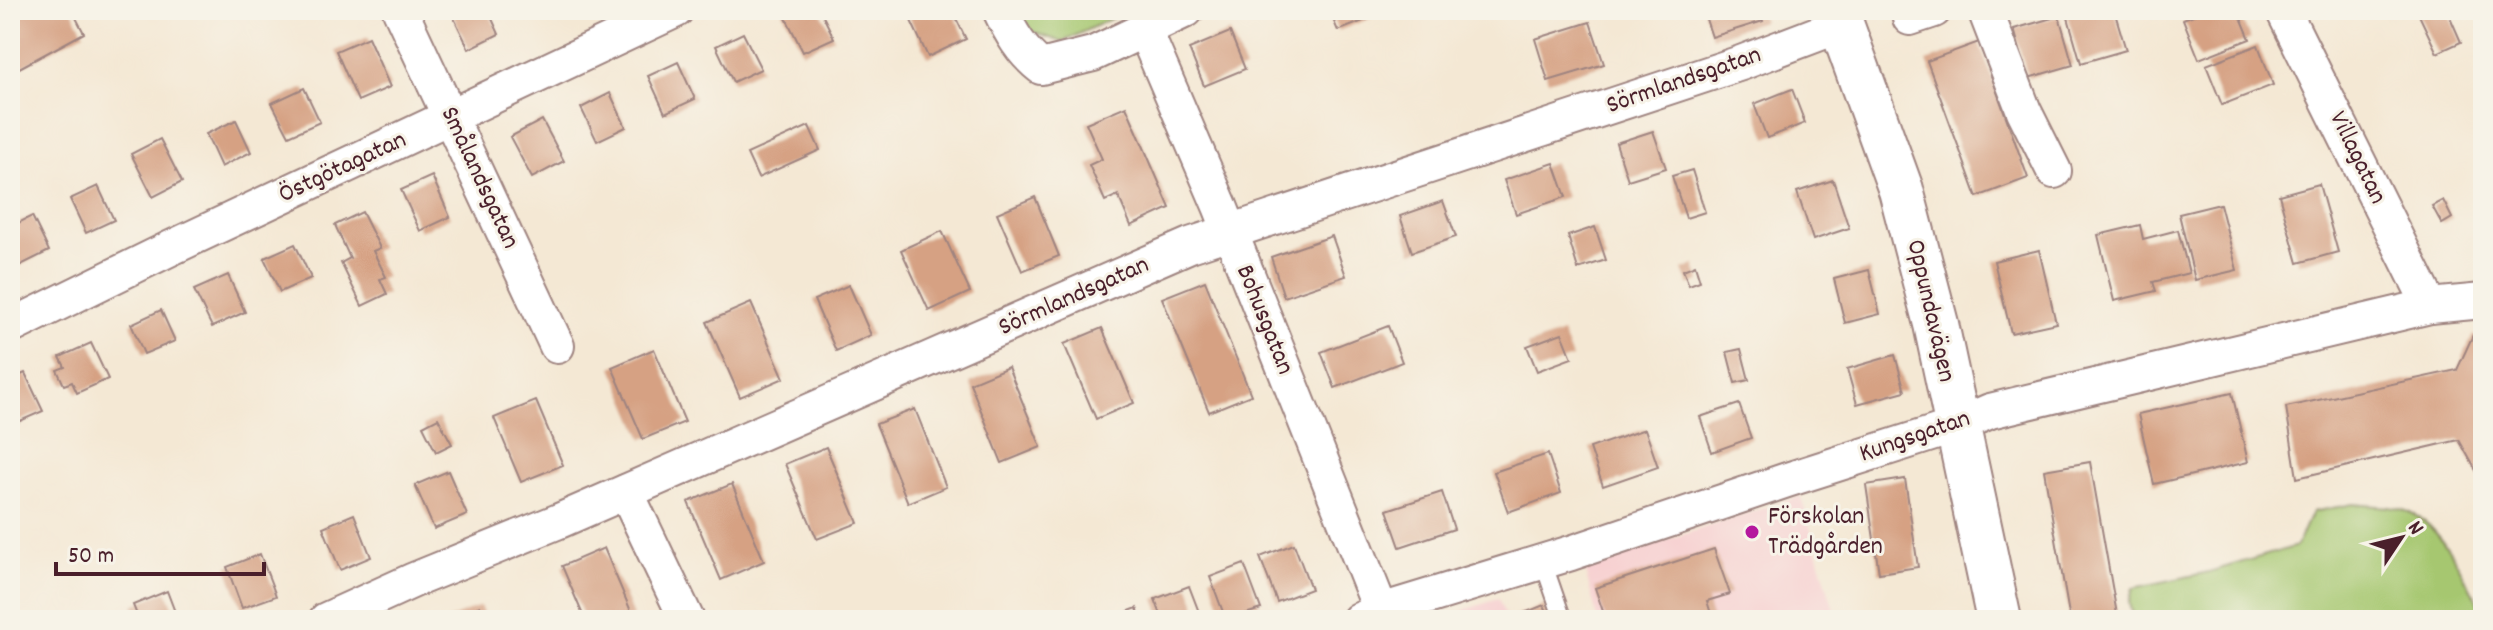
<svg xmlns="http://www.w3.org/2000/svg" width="2493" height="630" viewBox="0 0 2493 630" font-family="Dekko,sans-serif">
<rect width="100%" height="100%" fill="#f7f3e8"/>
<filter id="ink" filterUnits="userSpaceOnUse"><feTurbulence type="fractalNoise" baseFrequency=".0125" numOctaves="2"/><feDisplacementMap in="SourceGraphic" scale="16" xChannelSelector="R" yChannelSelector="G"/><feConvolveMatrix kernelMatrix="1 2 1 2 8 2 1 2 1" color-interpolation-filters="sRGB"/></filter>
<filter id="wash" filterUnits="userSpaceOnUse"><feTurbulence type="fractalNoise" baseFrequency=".006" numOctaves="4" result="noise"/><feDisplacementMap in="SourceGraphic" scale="32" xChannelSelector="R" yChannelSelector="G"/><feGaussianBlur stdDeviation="1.8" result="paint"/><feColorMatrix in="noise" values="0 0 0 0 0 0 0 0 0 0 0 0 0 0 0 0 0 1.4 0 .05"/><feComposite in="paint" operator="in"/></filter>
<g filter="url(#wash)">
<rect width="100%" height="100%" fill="#f4e8d4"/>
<g fill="#f7cfd0">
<path d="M1801 496 1837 620H1598L1584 567Z"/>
<path d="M1498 599 1507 620H1434Z"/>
</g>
<g fill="#a6c770" stroke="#78734e" stroke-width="2">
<path d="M1018 10H1129L1062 42 1029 31Z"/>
<path d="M2353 504C2371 506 2392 505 2409 512 2443 526 2466 581 2483 612V620H2133L2129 603 2133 588 2209 572 2297 546 2312 512Z"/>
</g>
<g id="blocks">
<g fill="#d6a183">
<path d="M25 10H72L84 33 10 73V18Z"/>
<path d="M465 10H488L499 34 469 49 453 16Z"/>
<path d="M534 10H552L537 17Z"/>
<path d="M787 10H820L834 38 803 52 783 12Z"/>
<path d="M906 10H952L966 39 928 57Z"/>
<path d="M1329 10H1373L1376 16 1338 31Z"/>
<path d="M1703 10H1759L1763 21 1712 37Z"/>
<path d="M2081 10H2114L2126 50 2081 63 2067 14Z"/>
<path d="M2206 10H2238L2250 39 2199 59 2183 19Z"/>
<path d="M2429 10H2447L2461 42 2437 53 2419 15Z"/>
<path d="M2059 16 2073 65 2028 78 2014 29Z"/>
<path d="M1590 22 1604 64 1548 81 1535 39Z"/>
<path d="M1230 32 1245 69 1204 86 1189 49Z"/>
<path d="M743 33 761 69 733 82 716 46Z"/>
<path d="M368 37 390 87 358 101 336 51Z"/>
<path d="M1979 42 2028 178 1977 197 1927 61Z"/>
<path d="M2258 45 2273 85 2222 105 2206 65Z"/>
<path d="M678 62 695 99 665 113 648 76Z"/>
<path d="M304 88 320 122 289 136 272 103Z"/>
<path d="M1792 89 1805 123 1767 138 1754 104Z"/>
<path d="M610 93 626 127 597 141 581 108Z"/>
<path d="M1126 106 1170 208 1131 226 1118 195 1105 201 1089 165 1102 159 1086 123Z"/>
<path d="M236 120 251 152 221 167 206 134Z"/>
<path d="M542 120 564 161 532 178 510 137Z"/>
<path d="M809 126 820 150 758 178 747 154Z"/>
<path d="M1653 131 1666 168 1628 180 1616 143Z"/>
<path d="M160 139 182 182 153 197 131 154Z"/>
<path d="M1554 163 1566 197 1516 214 1504 180Z"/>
<path d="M1692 170 1705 212 1686 218 1672 176Z"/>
<path d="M432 176 450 217 420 231 401 190Z"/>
<path d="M1833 180 1849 228 1813 240 1797 192Z"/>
<path d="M2319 184 2338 252 2298 263 2279 195Z"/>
<path d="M98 186 114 220 86 233 70 199Z"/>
<path d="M1035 197 1059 256 1022 271 997 213Z"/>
<path d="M2443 200 2452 218 2442 224 2432 206Z"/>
<path d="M1443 201 1456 237 1412 252 1400 216Z"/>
<path d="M2220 204 2237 270 2195 280 2179 214Z"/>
<path d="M362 212 380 248 373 251 386 277 380 279 387 294 362 306 341 263 350 258 335 225Z"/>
<path d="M32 216 49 251 19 266 10 248V227Z"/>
<path d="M2140 225 2143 239 2178 230 2189 273 2153 282 2156 291 2114 301 2098 235Z"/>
<path d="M1595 227 1606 260 1578 269 1568 236Z"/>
<path d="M942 231 970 292 929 311 901 250Z"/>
<path d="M1332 236 1346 276 1284 297 1271 257Z"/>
<path d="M295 244 311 278 280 292 264 258Z"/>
<path d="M2039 250 2056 323 2011 333 1994 261Z"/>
<path d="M1695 265 1700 281 1689 285 1683 270Z"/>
<path d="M1869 270 1880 314 1845 323 1834 279Z"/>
<path d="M228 275 245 312 212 327 194 290Z"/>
<path d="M1205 281 1251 395 1209 412 1162 298Z"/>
<path d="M849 285 871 335 836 351 814 300Z"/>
<path d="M751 303 784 378 740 397 707 322Z"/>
<path d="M161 310 175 341 144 354 131 324Z"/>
<path d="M1388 326 1402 362 1335 388 1321 352Z"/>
<path d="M1102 328 1134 403 1096 419 1064 344Z"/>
<path d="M1562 333 1572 358 1537 371 1527 346Z"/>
<path d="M2473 335 2483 340V483L2459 440 2297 478 2286 407 2457 370Z"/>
<path d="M91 343 108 379 77 393 72 382 64 385 57 370 65 367 60 357Z"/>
<path d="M654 349 685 422 643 439 612 367Z"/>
<path d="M1741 349 1749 380 1735 383 1727 352Z"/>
<path d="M1895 355 1905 391 1857 404 1847 369Z"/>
<path d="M1008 367 1041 447 1002 463 970 383Z"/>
<path d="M25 373 43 411 11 425 10 380Z"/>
<path d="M2232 393 2248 462 2154 484 2138 414Z"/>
<path d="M536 401 563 465 521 482 494 418Z"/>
<path d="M1739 404 1751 438 1712 452 1700 417Z"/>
<path d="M915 409 946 487 908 503 876 424Z"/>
<path d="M438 418 452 444 436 452 423 426Z"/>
<path d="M1645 429 1658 467 1603 486 1590 448Z"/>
<path d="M826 447 858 523 817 539 785 464Z"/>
<path d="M1548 454 1561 493 1508 512 1494 472Z"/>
<path d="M2090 462 2118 620H2070L2044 470Z"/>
<path d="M448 471 467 515 434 529 415 485Z"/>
<path d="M1905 479 1918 567 1879 573 1866 485Z"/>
<path d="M732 484 764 561 721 580 688 502Z"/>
<path d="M1442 492 1454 529 1400 547 1387 510Z"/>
<path d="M354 514 371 557 340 570 323 527Z"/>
<path d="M1294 544 1311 589 1277 602 1260 557Z"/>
<path d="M604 548 633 616 623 620H585L562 566Z"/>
<path d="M1714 549 1730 594 1707 601 1713 620H1606L1595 588Z"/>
<path d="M260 554 276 596 242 608 227 567Z"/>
<path d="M1244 564 1261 609 1226 620 1210 577Z"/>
<path d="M1189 586 1202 620H1163L1155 599Z"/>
<path d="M167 591 178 620H139L133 605Z"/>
<path d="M1544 605 1551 620H1507Z"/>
<path d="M480 606 486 620H447Z"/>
<path d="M1137 608 1141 620H1106Z"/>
</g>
</g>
</g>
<g filter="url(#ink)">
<use href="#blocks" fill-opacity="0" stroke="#9f8480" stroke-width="2"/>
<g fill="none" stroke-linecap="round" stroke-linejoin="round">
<defs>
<path id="service" d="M1543 562 1563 620"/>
<g id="minor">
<path d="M400 10 557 346"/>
<path d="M1000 10C1011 33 1021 51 1041 67L1093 54 1186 10"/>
<path d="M1985 10 2024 111 2054 171"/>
<path d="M2283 10 2430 306"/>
<path d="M1910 18 1934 10"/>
<path d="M1145 31 1220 206 1381 611"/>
<path d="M10 327 171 248 676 10"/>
<path d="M626 492 687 620"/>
<path d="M326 620 414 580 559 521 1190 245 1741 63 1841 25"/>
<path d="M1359 620 1381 611 1571 553 1787 480 1956 426 1990 411 2430 306 2483 301"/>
</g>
<path id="secondary" d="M1836 10 1901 190 1936 324 1999 620"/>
</defs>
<use href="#service" stroke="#9f8480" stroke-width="20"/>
<use href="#minor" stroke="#9f8480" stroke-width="38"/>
<use href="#secondary" stroke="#9f8480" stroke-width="48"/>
<use href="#service" stroke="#fff" stroke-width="16"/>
<use href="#minor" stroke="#fff" stroke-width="34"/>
<use href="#secondary" stroke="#fff" stroke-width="44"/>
</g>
</g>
<circle fill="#b5179e" stroke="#f7f3e8" stroke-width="3" cx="1752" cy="532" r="8"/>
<g text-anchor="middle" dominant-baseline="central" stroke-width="6" stroke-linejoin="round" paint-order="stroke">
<g font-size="26" fill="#4a1f2b" stroke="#f7f3e8">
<text transform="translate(1684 81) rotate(-19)">Sörmlandsgatan</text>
<text transform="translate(2357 158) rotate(64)">Villagatan</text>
<text transform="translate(343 168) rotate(-25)">Östgötagatan</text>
<text transform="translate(479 178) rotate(65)">Smålandsgatan</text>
<text transform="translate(1074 297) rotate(-24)">Sörmlandsgatan</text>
<text transform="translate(1930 311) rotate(77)">Oppundavägen</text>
<text transform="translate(1264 320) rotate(68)">Bohusgatan</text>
<text transform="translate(1915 437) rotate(-19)">Kungsgatan</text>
</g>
<g font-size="26" fill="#4a1f2b" stroke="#f7f3e8" text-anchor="start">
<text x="1768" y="517">Förskolan<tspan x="1768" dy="30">Trädgården</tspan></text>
</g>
</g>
<rect width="2493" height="630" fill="none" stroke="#f7f3e8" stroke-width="40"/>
<g transform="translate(2401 538) rotate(55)" stroke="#f7f3e8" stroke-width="6" paint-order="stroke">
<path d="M0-6L14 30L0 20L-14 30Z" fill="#4a1f2b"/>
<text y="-12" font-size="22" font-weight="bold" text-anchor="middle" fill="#4a1f2b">N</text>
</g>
<path d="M56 562v12h208v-12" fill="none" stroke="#4a1f2b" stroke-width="4"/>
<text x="68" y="562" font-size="24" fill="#4a1f2b" stroke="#f7f3e8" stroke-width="6" paint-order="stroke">50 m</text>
</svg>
